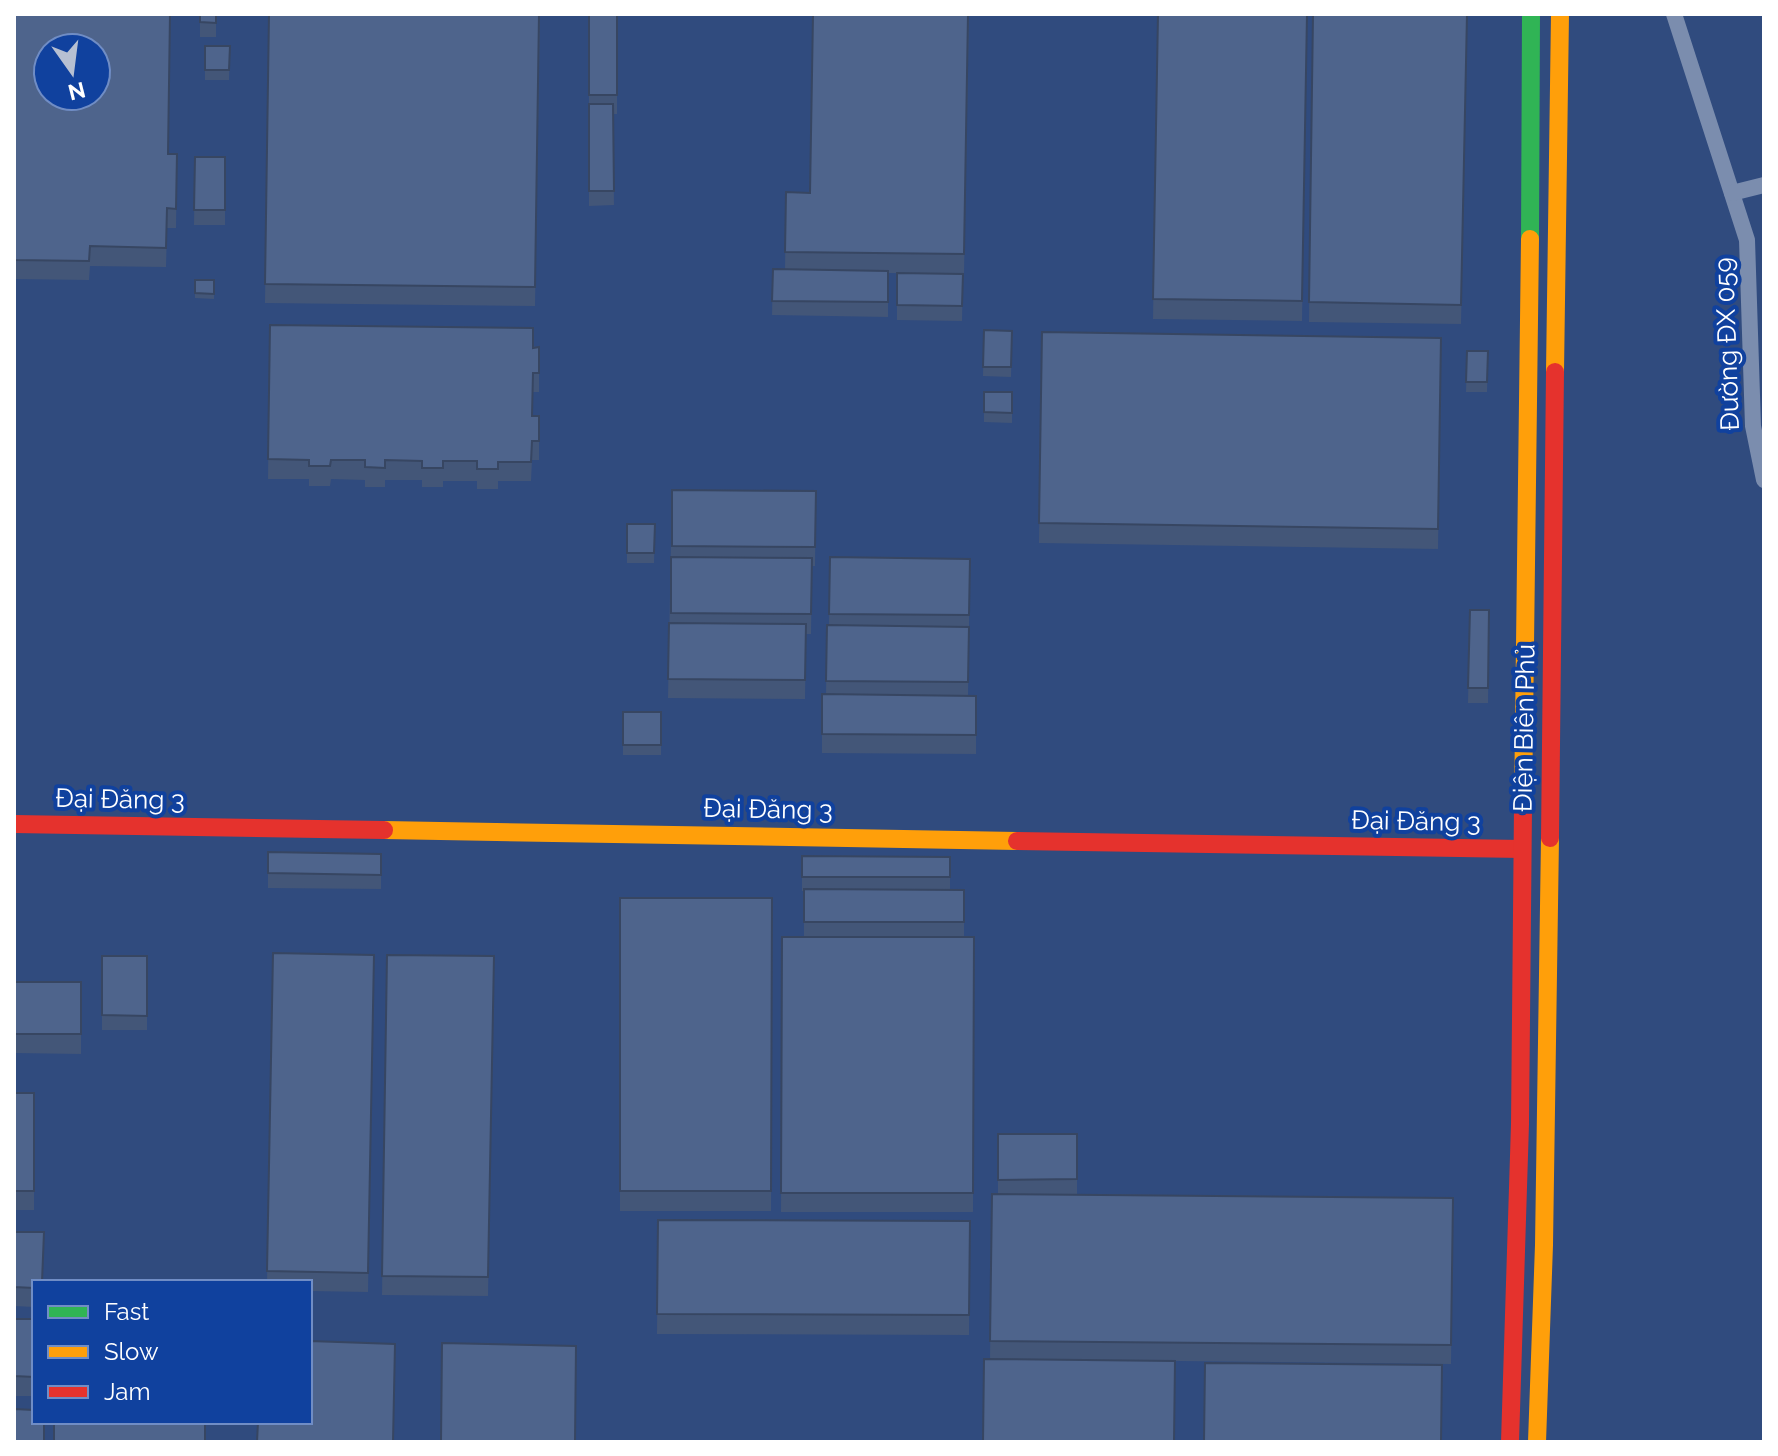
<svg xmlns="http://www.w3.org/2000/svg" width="1778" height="1456" viewBox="0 0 1778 1456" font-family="Raleway,sans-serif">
<rect width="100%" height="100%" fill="#304b7e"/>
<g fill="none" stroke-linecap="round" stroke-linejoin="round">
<g stroke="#7b8dae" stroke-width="16">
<path d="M1674 14 1747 240 1753 426 1764 480"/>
<path d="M1732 193 1764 185"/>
</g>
<path stroke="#30b455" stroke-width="18" d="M1530 239 1531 14"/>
<g stroke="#ff9f0a" stroke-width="18">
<path d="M1555 372 1560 14"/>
<path d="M1523 807 1530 239"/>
<path d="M384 830 1017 841"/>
<path d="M1537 1442 1544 1245 1550 838"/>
</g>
<g stroke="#e5322d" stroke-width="18">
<path d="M14 824 384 830"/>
<path d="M1550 838 1555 372"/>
<path d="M1017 841 1522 849"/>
<path d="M1510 1442 1520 1124 1523 807"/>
</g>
</g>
<g fill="#435678">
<path d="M14 14 168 154H177L176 228H167L166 267 90 266 89 280 14 279Z"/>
<path d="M216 14V37H200V22Z"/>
<path d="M269 14H540L535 306 265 303Z"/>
<path d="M589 14H617V114H613L614 205 589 206Z"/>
<path d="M969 14 964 274 888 273V317L772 315 773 269 785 270 786 192 810 193Z"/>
<path d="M1158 14H1307L1302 321 1153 319Z"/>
<path d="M1313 14H1467L1461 324 1309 322Z"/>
<path d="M205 46H230L229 80H205Z"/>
<path d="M195 157H225V225H194Z"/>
<path d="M897 273 963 274 962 321 897 320Z"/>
<path d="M195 280H214V299L195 298Z"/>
<path d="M270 325 539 347V392H533L532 416H539V460H532L531 481H498V489H477V481H443V487H422V480H385V487H365V480L331 479 330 486H309V479H268Z"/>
<path d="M984 330 1012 331 1011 377 983 376Z"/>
<path d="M1042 332 1441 338 1438 549 1039 543Z"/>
<path d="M1467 351H1488L1487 392H1466Z"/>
<path d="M1012 392V423L984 422V412Z"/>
<path d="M672 490 816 491 815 566H812L811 634H806L805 699 668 698Z"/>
<path d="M627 524H655L654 563H627Z"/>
<path d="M830 557 970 559 968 696H976V754L822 753V694H826L827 625H829Z"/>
<path d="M1470 610H1489L1488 703H1468Z"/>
<rect x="623" y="712" width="38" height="43"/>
<path d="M268 852 381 854V889L268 888Z"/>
<path d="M802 856 950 857V889L964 890V937H974L973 1212H781L782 937H804V891H802Z"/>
<path d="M620 898H772L771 1211H620Z"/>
<path d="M273 953 374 955 368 1292 310 1291V1282H267Z"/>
<path d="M387 955 494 956 488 1296 382 1295Z"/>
<rect x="102" y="956" width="45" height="74"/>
<path d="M14 982H81V1054L14 1053Z"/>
<rect x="14" y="1093" width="20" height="117"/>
<path d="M998 1134H1077V1194L1453 1198 1451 1364 990 1359 992 1194H998Z"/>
<path d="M658 1220 970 1221 969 1335 657 1334Z"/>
<path d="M14 1232 34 1282V1307L14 1306Z"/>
<rect x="14" y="1319" width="20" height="77"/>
</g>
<g fill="#4e648c" stroke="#374662" stroke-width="2" fill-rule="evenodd">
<path d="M14 14H170L168 154H177L176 209 167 208 166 248 90 246 89 261 14 260ZM48 48H96V96H48Z"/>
<path d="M200 14H216V23L200 22Z"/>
<path d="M269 14H539L535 287 265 284Z"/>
<rect x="589" y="14" width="28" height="81"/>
<path d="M813 14H968L964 254 785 252 786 192 810 193Z"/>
<path d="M1158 14H1307L1302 301 1153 299Z"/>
<path d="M1313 14H1467L1461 305 1309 302Z"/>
<path d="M205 46H230L229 70H205Z"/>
<path d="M589 104H613L614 191H589Z"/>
<path d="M195 157H225V210H194Z"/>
<path d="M773 269 888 271V302L772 301Z"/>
<path d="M897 273 963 274 962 306 897 305Z"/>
<path d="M195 280H214V294L195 293Z"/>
<path d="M270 325 533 328V348L539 347V373H533L532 416H539V441H532L531 462H498V469H477V461H443V468H422V461L385 460V468L365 467V460H331L330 466H309V460L268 459Z"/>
<path d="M984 330 1012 331 1011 367H983Z"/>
<path d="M1042 332 1441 338 1438 529 1039 523Z"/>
<path d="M1467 351H1488L1487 382H1466Z"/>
<path d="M984 392H1012V413L984 412Z"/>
<path d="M672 490 816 491 815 547 672 546Z"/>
<path d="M627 524H655L654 553H627Z"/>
<path d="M671 557 812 558 811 614 671 613Z"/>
<path d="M830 557 970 559 969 615 829 614Z"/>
<path d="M1470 610H1489L1488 688H1468Z"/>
<path d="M669 623 806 624 805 680 668 679Z"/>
<path d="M827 625 969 627 968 682 826 681Z"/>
<path d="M822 694 976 696V735L822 734Z"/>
<rect x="623" y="712" width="38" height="33"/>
<path d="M268 852 381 854V875L268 873Z"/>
<path d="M802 856 950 857V877H802Z"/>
<path d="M804 889 964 890V922H804Z"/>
<path d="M620 898H772L771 1191H620Z"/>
<path d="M782 937H974L973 1193H781Z"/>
<path d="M273 953 374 955 368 1273 267 1271Z"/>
<path d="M387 955 494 956 488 1277 382 1276Z"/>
<path d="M102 956H147V1016L102 1015Z"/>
<rect x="14" y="982" width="67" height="52"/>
<rect x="14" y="1093" width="20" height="98"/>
<path d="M998 1134H1077V1179L998 1180Z"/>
<path d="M992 1194 1453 1198 1451 1345 990 1341Z"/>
<path d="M658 1220 970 1221 969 1315 657 1314Z"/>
<path d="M14 1232H44L42 1282H34V1288L14 1287Z"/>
<path d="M14 1319H34V1377L14 1376Z"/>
<path d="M310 1341 395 1344 393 1442H257L258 1422H310Z"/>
<path d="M442 1343 576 1346 575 1442H441Z"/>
<path d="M984 1359 1175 1361 1174 1442H983Z"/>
<path d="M1205 1363 1442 1365 1441 1442H1204Z"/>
<path d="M14 1409 34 1410V1422H44V1442H14Z"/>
<rect x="54" y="1422" width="151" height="20"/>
</g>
<g text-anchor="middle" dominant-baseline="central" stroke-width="8" stroke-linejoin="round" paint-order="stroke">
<g font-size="26" fill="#fff" stroke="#10419e">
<text transform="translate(1727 344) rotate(-92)">Đường ĐX 059</text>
<text transform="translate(1524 728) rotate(-89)">Điện Biên Phủ</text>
<text transform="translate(120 799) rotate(1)">Đại Đăng 3</text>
<text transform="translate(768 809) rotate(1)">Đại Đăng 3</text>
<text transform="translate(1416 821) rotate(1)">Đại Đăng 3</text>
</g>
</g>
<rect width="1778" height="1456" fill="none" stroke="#ffffff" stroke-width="32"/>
<rect x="32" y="1280" width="280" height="144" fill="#10419e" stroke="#708dc5" stroke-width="2"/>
<rect x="48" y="1306" width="40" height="12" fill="#30b455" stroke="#708dc5" stroke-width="2"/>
<text x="104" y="1320" font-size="24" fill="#ffffff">Fast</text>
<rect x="48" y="1346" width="40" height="12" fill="#ff9f0a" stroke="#708dc5" stroke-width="2"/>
<text x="104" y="1360" font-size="24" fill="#ffffff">Slow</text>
<rect x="48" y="1386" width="40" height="12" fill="#e5322d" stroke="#708dc5" stroke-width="2"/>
<text x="104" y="1400" font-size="24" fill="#ffffff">Jam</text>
<g transform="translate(72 72) rotate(166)"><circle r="38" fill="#10419e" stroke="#708dc5" stroke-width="2"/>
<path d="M0-6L14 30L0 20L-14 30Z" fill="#b7c0d2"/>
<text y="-12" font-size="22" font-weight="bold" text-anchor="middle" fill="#ffffff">N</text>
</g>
</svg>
